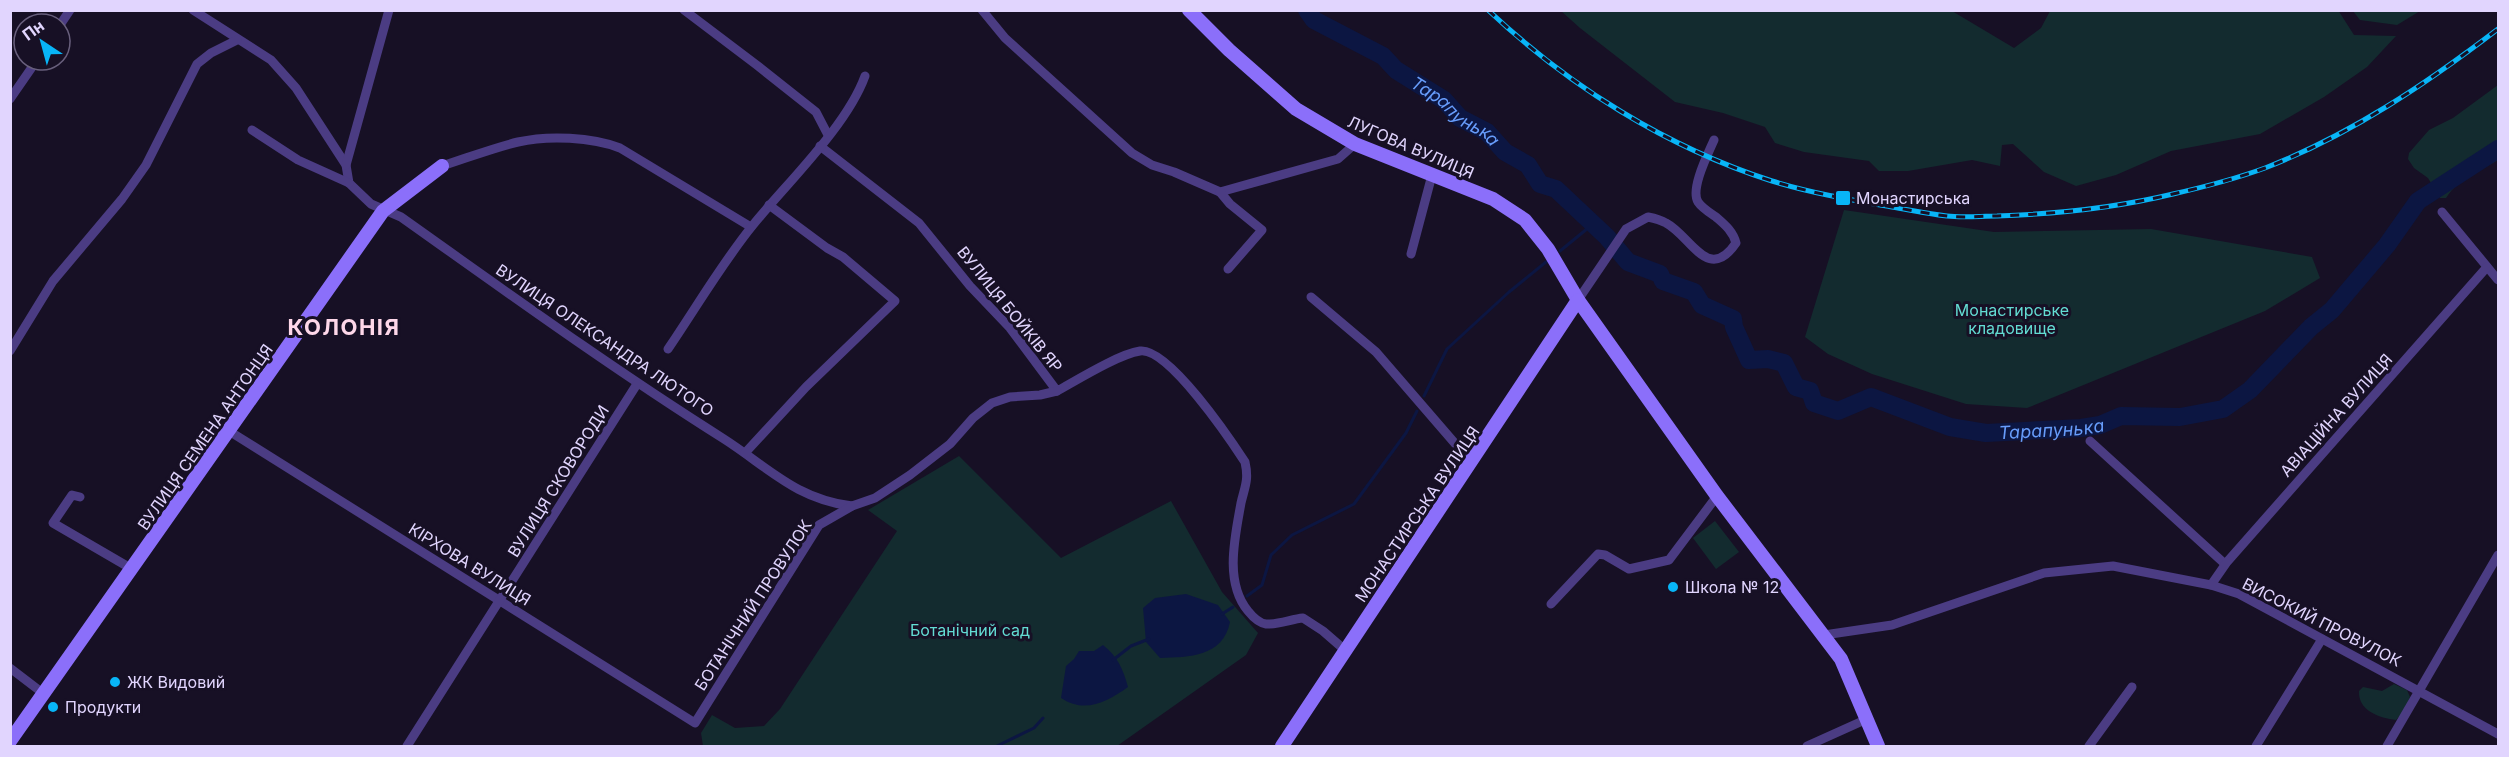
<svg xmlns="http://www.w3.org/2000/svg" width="2509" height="757" viewBox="0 0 2509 757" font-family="Inter,sans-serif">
<rect width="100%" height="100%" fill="#171025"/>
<g fill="#132b2f">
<path d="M2338 10 2354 35 2396 36 2367 67 2324 97 2260 134 2171 151 2116 175 2076 186 2044 172 2013 144 2002 145 2000 166 1972 160 1908 171H1879L1869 161 1804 152 1775 143 1765 127 1723 113 1675 102 1580 28 1561 11H1952L2014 48 2041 28 2050 11Z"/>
<path d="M2353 11H2420L2397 25 2360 20Z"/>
<path d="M2498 85V160C2479 172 2459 178 2446 198H2440L2428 178 2414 168 2408 159 2409 153 2429 130 2453 118Z"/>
<path d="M1844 210 1994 232 2151 229 2312 257 2320 278 2265 311 2027 408 1966 404 1872 374 1828 354 1805 337Z"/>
<path d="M959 456 1061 558 1171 501 1222 592 1258 633 1246 655 1117 746H703L701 733 712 715 735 728 764 726 780 709 897 531 868 510Z"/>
<path d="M1715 521 1739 552 1716 569 1693 538Z"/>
<path d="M2394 684 2407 690 2410 697 2404 711 2396 720C2380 718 2358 711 2359 691L2363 687 2382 691Z"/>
</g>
<g fill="#0c1642">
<path d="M1186 594 1218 605 1230 622C1223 657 1189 657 1160 658L1146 642 1143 608 1155 598Z"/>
<path d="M1103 645C1118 657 1123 669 1128 687 1107 702 1085 714 1061 698L1066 666 1074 659 1079 651H1094Z"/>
</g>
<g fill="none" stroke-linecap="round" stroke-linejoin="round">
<g stroke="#0c1642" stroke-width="3">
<path d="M1560 251 1593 224"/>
<path d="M1424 396 1447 349 1509 292 1546 262"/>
<path d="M1247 596 1262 585 1271 555 1292 535 1354 504 1406 433 1417 411"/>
<path d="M1222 614 1233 607"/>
<path d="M1113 660 1131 646 1149 639"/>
<path d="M997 746 1034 728 1043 718"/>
</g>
<path stroke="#0c1642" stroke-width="18" id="s1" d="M1307 10 1314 20 1383 56 1396 70 1444 100 1460 118 1487 132 1505 152 1528 165 1540 184 1556 189 1607 237 1628 262 1660 274 1663 281 1694 292 1702 305 1733 319 1734 327 1749 360 1768 359 1784 363 1796 387 1810 391 1814 403 1838 411 1871 397 1950 427 1986 433 2081 428 2100 425 2121 416 2180 417 2223 409 2250 390 2311 327 2332 310 2387 245 2418 201 2498 149"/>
<g stroke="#4b3c83" stroke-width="9">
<path d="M193 10 271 60 296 88 346 165 349 183 371 204 401 217C508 293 613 369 724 439 769 468 796 499 852 506"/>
<path d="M684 10 758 66 816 112 828 135"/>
<path d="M982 10 1005 38 1132 153 1152 165 1174 172 1220 192 1338 159 1355 144"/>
<path d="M60 25 70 10"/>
<path d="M10 99 37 60"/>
<path d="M252 130 298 160 349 183"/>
<path d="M820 146 919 223 970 286 1010 328 1057 391C1077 380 1119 354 1140 351 1168 347 1230 439 1245 462 1249 480 1245 486 1241 503 1235 537 1224 582 1248 611 1252 616 1259 623 1266 624 1277 625 1292 619 1303 618L1323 631 1346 651"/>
<path d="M346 165 389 10"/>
<path d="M442 166C467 158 493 148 518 142 548 135 592 137 620 148L751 227"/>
<path d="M1220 192 1230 204 1262 230 1228 269"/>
<path d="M2442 212 2498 280"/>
<path d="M1411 254 1432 175"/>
<path d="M1311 297 1376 352 1471 462"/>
<path d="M1578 300 1626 229 1648 217C1653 218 1661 220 1666 223 1691 236 1708 284 1736 243 1733 231 1724 224 1716 217 1710 213 1702 208 1698 202 1690 189 1708 154 1714 140"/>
<path d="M668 349C696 308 722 263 753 225 787 183 847 126 865 76"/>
<path d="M10 351 53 281 122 199 146 165 197 64 211 53 237 40"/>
<path d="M229 431 695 723 819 525 852 506 875 498 910 475 950 444 973 418 992 403 1010 397 1040 395 1057 391"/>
<path d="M2090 441 2225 564"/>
<path d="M745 453 806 387 895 301 843 257 827 248 769 205"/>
<path d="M80 497 72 495 53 523 132 569"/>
<path d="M2211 585 2227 562 2487 267"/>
<path d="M1551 604 1598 554 1605 555 1629 569 1669 560 1717 496"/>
<path d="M1824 635 1892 625 2044 573 2113 566 2211 585 2239 594 2498 734"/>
<path d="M10 668 44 694"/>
<path d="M407 746 637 384"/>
<path d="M1807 746 1867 719"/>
<path d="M2089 746 2132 687"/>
<path d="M2256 746 2322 639"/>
<path d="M2387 746 2498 555"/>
</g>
<g stroke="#8b6ffa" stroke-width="14">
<path d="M1189 10 1229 50 1296 109 1355 144 1493 199 1525 220 1548 249 1578 300 1717 496 1841 659 1878 746"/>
<path d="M10 741 383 211 442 166"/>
<path d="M1282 746 1578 300"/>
</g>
<defs>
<path id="rail" d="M1488 10C1569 86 1666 147 1772 181 1811 193 1852 200 1892 207 1910 210 1929 214 1947 216 1963 218 1981 216 1997 216 2057 214 2115 208 2173 194 2204 187 2235 179 2265 168 2350 135 2426 84 2498 29"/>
</defs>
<use href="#rail" stroke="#08b5f7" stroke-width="5"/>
<use href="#rail" stroke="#171025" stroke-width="3" stroke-dasharray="9" stroke-linecap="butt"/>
</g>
<g fill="#08b5f7" stroke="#171025" stroke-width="2">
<rect x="1835" y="190" width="16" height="16" rx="3"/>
<circle cx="1673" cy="587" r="6"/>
<circle cx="115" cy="682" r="6"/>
<circle cx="53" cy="707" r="6"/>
</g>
<g text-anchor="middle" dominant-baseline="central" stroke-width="6" stroke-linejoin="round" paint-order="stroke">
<g font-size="16" fill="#e1d5fe" stroke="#171025">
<text transform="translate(1411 147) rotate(23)">ЛУГОВА ВУЛИЦЯ</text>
<text transform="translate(1010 309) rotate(51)">ВУЛИЦЯ БОЙКІВ ЯР</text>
<text transform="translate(605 340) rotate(34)">ВУЛИЦЯ ОЛЕКСАНДРА ЛЮТОГО</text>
<text transform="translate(2336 415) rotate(-48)">АВІАЦІЙНА ВУЛИЦЯ</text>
<text transform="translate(205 437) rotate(-55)">ВУЛИЦЯ СЕМЕНА АНТОНЦЯ</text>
<text transform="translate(558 481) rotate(-58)">ВУЛИЦЯ СКОВОРОДИ</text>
<text transform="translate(1417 514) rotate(-56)">МОНАСТИРСЬКА ВУЛИЦЯ</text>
<text transform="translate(470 564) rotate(32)">КІРХОВА ВУЛИЦЯ</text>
<text transform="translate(753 605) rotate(-57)">БОТАНІЧНИЙ ПРОВУЛОК</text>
<text transform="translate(2322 622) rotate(27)">ВИСОКИЙ ПРОВУЛОК</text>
</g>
<g font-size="16" fill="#e1d5fe" stroke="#171025" text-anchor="start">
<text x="1856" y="198">Монастирська</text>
<text x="1685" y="587">Школа № 12</text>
<text x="127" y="682">ЖК Видовий</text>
<text x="65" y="707">Продукти</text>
</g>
<g font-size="16" fill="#63dcd3" stroke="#171025">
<text x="2012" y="310">Монастирське<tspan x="2012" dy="18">кладовище</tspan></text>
<text x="970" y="630">Ботанічний сад</text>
</g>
<g font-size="18" font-style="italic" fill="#679cfa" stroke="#171025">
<text stroke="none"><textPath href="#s1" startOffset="182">Тарапунька</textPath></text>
<text stroke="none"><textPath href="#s1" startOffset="921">Тарапунька</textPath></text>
</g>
<g font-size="22" font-weight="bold" letter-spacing="1.5" fill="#fed7e9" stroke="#171025">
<text x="344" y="327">КОЛОНІЯ</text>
</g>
</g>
<rect width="2509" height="757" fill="none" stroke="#e1d5fe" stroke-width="24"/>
<g transform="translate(42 42) rotate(324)"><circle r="28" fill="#171025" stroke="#685f7c" stroke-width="1.5"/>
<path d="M0-4.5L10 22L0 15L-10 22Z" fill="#08b5f7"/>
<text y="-9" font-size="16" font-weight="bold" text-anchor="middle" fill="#e1d5fe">Пн</text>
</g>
</svg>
